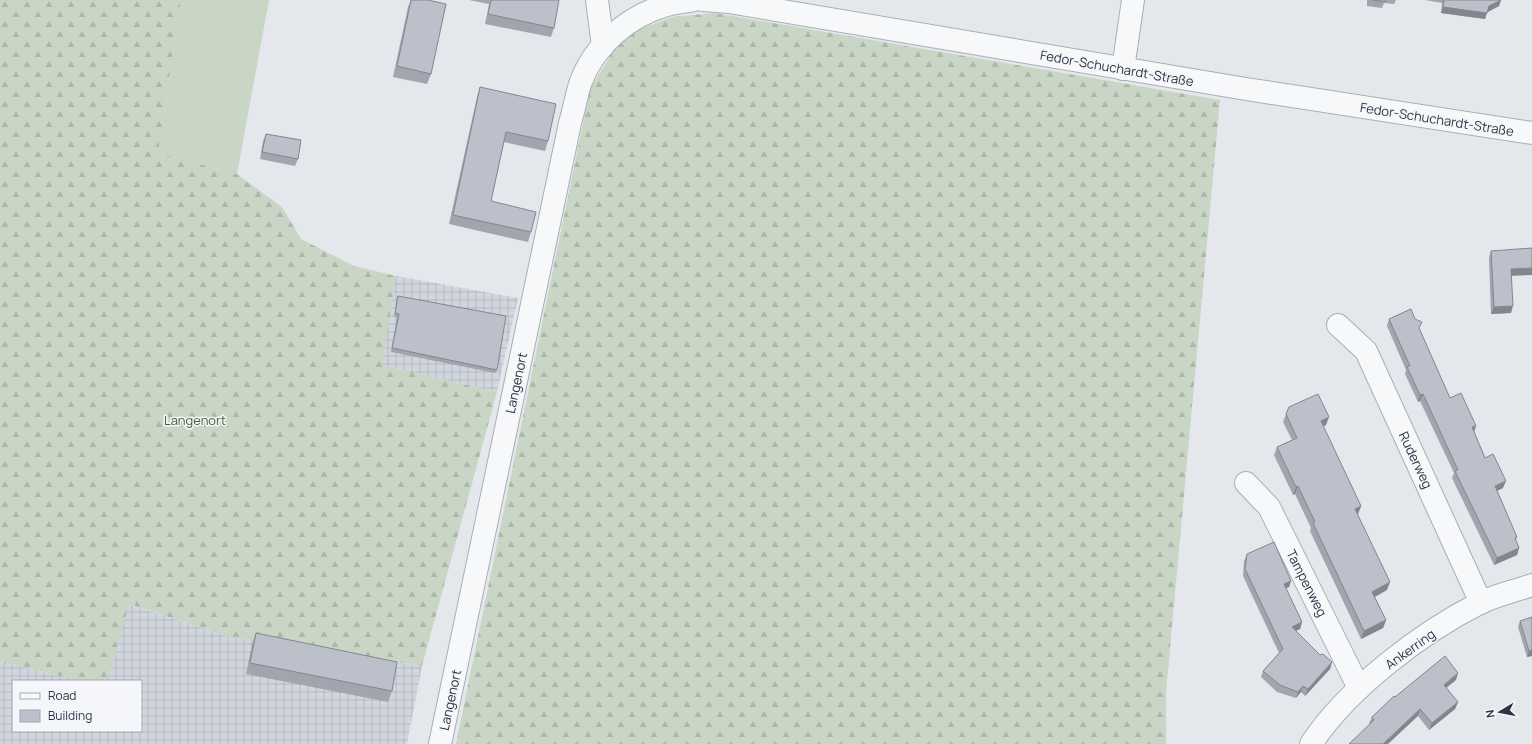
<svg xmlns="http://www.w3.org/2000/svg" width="1532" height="744" viewBox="0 0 1532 744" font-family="Manrope,sans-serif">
<defs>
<pattern id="industrial-grid" width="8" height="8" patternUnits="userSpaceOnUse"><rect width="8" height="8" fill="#d2d6de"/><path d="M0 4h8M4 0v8" fill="none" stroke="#b4b8c0"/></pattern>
<pattern id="forest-firs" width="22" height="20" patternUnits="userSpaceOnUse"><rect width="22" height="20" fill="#c9d6c5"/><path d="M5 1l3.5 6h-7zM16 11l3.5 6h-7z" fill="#adb8ab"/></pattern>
</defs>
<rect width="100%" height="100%" fill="#e4e7ec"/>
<g fill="url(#industrial-grid)">
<path d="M396 276 518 298 497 392 381 365Z"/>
<path d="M128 604 230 637 422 666 407 744H0V662L80 681H13V731H141V681H102L110 675Z"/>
</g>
<g fill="url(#forest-firs)">
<path d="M0 0H181L158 153 237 174 282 207 301 239 354 266 396 276 382 365 497 392 422 666 230 637 129 604 110 675 102 681H80L0 662Z"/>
<path d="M715 13 1220 100 1166 692V744H456L590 89 614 50 637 30 672 17Z"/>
</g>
<path fill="#c9d6c5" d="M181 0H269L237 174 158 153Z"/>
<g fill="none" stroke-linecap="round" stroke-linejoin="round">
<defs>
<g id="minor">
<path d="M597 0 603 46"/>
<path d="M703 0 729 2 1246 89 1532 133"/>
<path d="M1123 69 1133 0"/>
<path d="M1338 325 1366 351 1481 603"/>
<path d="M1246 483 1269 507 1359 688"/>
<path d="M440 744 570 123C574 110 576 97 580 84 594 45 628 16 667 5 676 2 686 2 694 0"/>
<path d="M1311 744C1347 689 1422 632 1480 603 1496 595 1515 591 1532 585"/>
</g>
</defs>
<use href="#minor" stroke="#a9aeb7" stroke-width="24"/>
<use href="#minor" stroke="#f7f8fa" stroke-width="22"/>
</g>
<g fill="#a1a5ae">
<path d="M411 0 431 74 427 84 393 77 408 7Z"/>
<path d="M469 0H559L554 28 551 37 485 24 489 4Z"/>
<path d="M1367 0H1396L1394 4 1384 3 1382 8 1367 6Z"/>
<path d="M1425 0H1501L1499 6 1487 12 1485 19 1441 13 1442 3Z"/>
<path d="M480 87 548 141 545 151 504 142 491 201 531 232 528 242 449 224 477 97Z"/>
<path d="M266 134 298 159 295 166 260 159 263 141Z"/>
<path d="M1491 251 1512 276 1511 313 1491 314 1489 258Z"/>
<path d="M398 296 497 370 495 373 391 352 397 317H394L397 299Z"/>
<path d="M1389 319 1419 328 1450 398 1474 432 1485 458 1503 488 1497 491 1517 537 1516 540 1519 548 1517 555 1494 565 1452 478 1454 473 1420 401 1418 402 1405 374 1406 370 1387 326Z"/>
<path d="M1286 414 1326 425 1323 426 1361 506 1358 514H1357L1387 590 1375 597 1386 620 1383 628 1361 639 1310 531 1311 528 1295 494 1293 495 1274 455 1277 447 1292 440 1283 422Z"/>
<path d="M1247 554 1291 581 1289 587 1286 588 1302 622 1300 629 1295 631 1320 655 1332 662 1330 669 1305 696 1301 692 1296 698 1277 692 1261 677 1263 671 1279 653 1243 576 1244 561Z"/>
<path d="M1532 617V656L1527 657 1518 627 1520 621Z"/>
<path d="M256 633 392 691 388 702 246 674 252 644Z"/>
<path d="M1456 680 1446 688 1458 702 1455 709 1429 730 1418 716 1370 724 1369 723 1372 717 1395 697Z"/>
</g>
<g fill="#83868d">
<path d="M1501 0 1499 6 1486 13H1487L1485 19 1441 13 1443 7 1489 6Z"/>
<path d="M1532 268V275L1509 276 1511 269Z"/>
<path d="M1513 306 1511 313 1491 314 1494 307Z"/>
<path d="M1423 394 1420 401 1418 402 1420 395Z"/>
<path d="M1329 417 1326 425 1318 429 1321 421Z"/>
<path d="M1476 426 1474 433 1472 427Z"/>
<path d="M1506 481 1503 488 1492 493 1495 486Z"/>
<path d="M1298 486 1295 494 1293 495 1296 487Z"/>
<path d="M1361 506 1358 514 1352 517 1355 509Z"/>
<path d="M1519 548 1517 555 1494 565 1497 558Z"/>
<path d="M1291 581 1289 587 1282 590 1284 584Z"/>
<path d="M1390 582 1387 590 1369 600 1372 592Z"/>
<path d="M1386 620 1383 628 1361 639 1364 631Z"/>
<path d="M1302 622 1300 629 1289 634 1292 627Z"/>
<path d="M1532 650V656L1527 657 1529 651Z"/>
<path d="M1332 662 1330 669 1305 696 1308 689Z"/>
<path d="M1458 673 1456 680 1441 692 1444 685Z"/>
<path d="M1303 686 1301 692 1296 698 1298 692Z"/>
<path d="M1458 702 1455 709 1429 730 1432 723Z"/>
<path d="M1420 709 1418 716 1388 744H1383Z"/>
</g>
<g fill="#bbc0ca" stroke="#83868d">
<path d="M411 0H428L446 4 431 74 397 66Z"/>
<path d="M491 0H559L554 28 488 14Z"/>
<path d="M1373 0H1385V2Z"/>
<path d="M1444 0H1501L1489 6 1487 13 1443 7Z"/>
<path d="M480 87 556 104 548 141 506 132 491 201 536 212 531 232 453 215Z"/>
<path d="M266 134 301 140 298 159 262 152Z"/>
<path d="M1532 248V268L1511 269 1513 306 1494 307 1491 251Z"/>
<path d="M398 296 506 316 497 370 392 348 399 314 395 313Z"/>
<path d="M1411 309 1415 319 1422 322 1419 328 1450 398 1461 393 1476 426 1472 427 1485 458 1493 454 1506 481 1495 486 1517 537 1515 538 1519 548 1497 558 1455 471 1458 470 1423 394 1420 395 1407 367 1410 366 1389 319Z"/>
<path d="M1318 394 1329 417 1321 421 1361 506 1355 509 1390 582 1372 592 1386 620 1364 631 1313 523 1315 522 1298 486 1296 487 1277 447 1297 438 1286 414 1289 407Z"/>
<path d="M1274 542 1291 581 1284 584 1302 622 1292 627 1320 655 1323 654 1332 662 1308 689 1303 686 1298 692 1280 685 1263 671 1283 649 1245 569 1247 554Z"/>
<path d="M1532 617V650L1529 651 1520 621Z"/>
<path d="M256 633 397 662 392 691 250 663Z"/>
<path d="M1445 656 1458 673 1444 685 1458 702 1432 723 1420 709 1383 744H1349L1374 720 1372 717 1394 696 1395 697Z"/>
</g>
<g text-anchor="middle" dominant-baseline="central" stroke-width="3" stroke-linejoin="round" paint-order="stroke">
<g font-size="13" fill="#2b3445" stroke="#f4f6f9">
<text transform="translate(1117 68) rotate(10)">Fedor-Schuchardt-Straße</text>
<text transform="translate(1437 119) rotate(9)">Fedor-Schuchardt-Straße</text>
<text transform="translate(516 383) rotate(-78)">Langenort</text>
<text transform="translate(1416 460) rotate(65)">Ruderweg</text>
<text transform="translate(1307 583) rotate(63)">Tampenweg</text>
<text transform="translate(1410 649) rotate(-36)">Ankerring</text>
<text transform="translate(450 700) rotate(-78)">Langenort</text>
</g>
<g font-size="13" fill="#3f6138" stroke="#f4f6f9">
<text x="195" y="420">Langenort</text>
</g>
</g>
<rect x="12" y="680" width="130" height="52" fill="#f4f6f9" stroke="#a4a8b1"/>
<rect x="20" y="693" width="20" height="6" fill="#f7f8fa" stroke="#a4a8b1"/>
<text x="48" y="700" font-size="12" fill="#2b3445">Road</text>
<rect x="20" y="710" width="20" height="12" fill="#bbc0ca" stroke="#a4a8b1"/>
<text x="48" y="720" font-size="12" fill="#2b3445">Building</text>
<g transform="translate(1500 712) rotate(260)" stroke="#f4f6f9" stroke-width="3" paint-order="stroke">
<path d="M0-3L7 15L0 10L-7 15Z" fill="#2b3445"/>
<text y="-6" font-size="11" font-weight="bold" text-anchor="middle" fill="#2b3445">N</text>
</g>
</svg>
